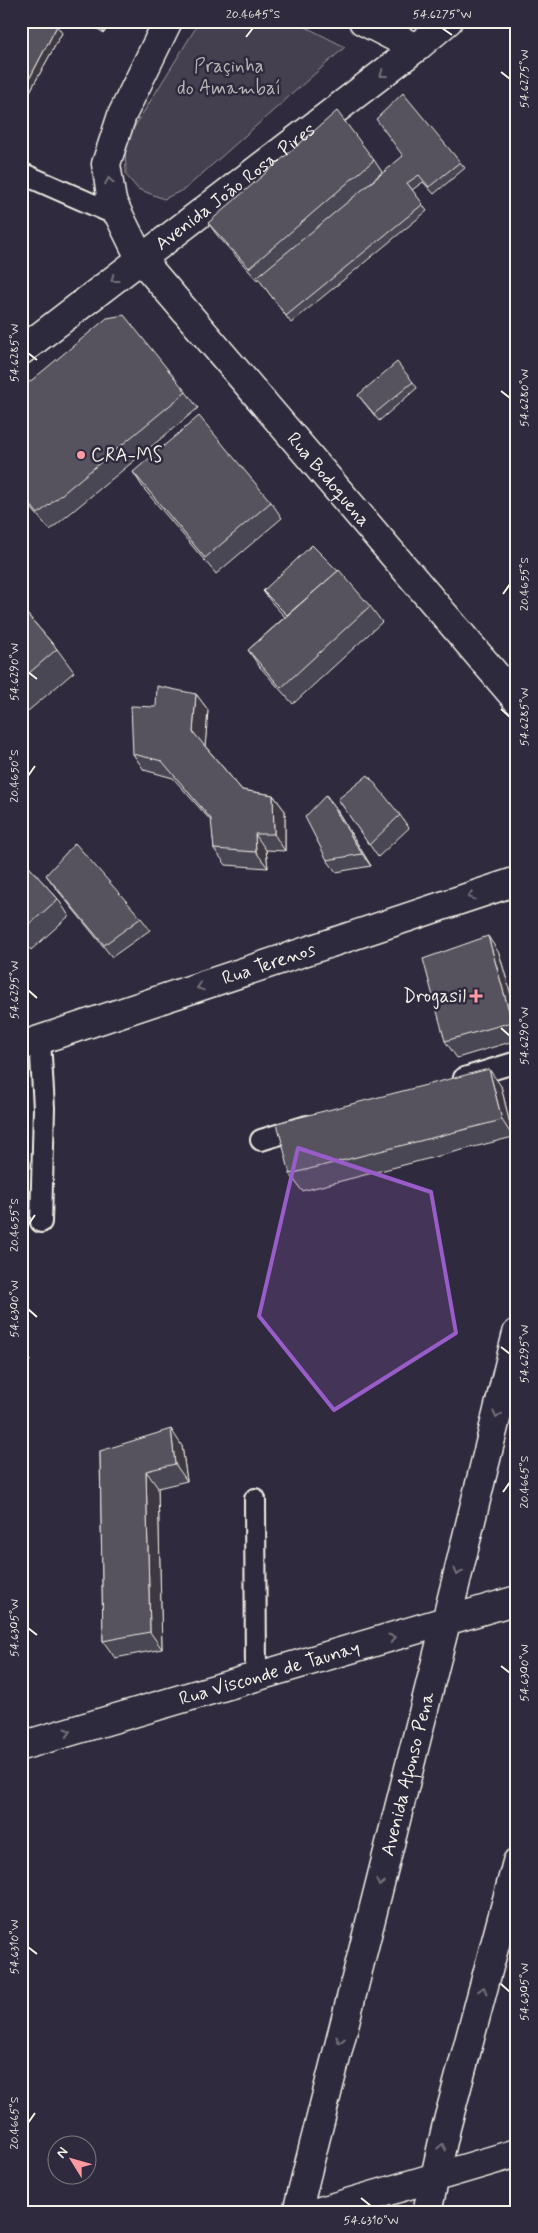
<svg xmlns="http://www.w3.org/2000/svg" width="538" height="2233" viewBox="0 0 538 2233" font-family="Mynerve,sans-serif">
<rect width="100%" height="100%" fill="#2f2a3d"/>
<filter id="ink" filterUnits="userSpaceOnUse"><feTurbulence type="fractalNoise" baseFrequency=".02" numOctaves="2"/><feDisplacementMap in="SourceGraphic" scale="10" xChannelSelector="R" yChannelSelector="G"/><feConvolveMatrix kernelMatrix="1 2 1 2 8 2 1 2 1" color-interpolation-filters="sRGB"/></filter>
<g filter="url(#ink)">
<path fill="#454050" stroke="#9c989c" d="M200 21H294L345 47 185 189 164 199 138 189 126 175 125 142Z"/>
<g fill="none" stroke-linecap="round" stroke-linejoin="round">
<defs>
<g id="lane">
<path d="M21 173 119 216"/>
<path d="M40 1040 44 1108 41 1222"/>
<path d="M464 1078 517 1062"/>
<path d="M261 1140 307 1126"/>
<path d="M255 1499 256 1677"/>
</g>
<g id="street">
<path id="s1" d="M168 21 122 115 106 164 112 201 140 258 517 700"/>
<path d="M363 21 416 48"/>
<path id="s2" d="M21 1046 517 881"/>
<path id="s3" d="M21 1746 517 1600"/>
<path d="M317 2212 517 2153"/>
</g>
<g id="secondary">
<path id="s4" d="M21 351 416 48 448 21"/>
</g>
<g id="primary">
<path id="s5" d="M297 2212 446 1622 517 1333"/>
<path d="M427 2212 446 2128 517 1862"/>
</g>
</defs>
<use href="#lane" stroke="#f4f1e8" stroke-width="24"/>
<use href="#street" stroke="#f4f1e8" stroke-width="31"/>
<use href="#secondary" stroke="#f4f1e8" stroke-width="31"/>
<use href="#primary" stroke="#f4f1e8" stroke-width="31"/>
<use href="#lane" stroke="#2f2a3d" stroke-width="20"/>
<use href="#street" stroke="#2f2a3d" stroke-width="28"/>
<use href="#secondary" stroke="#2f2a3d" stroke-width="28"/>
<use href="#primary" stroke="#2f2a3d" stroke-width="28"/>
</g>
<g fill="#4a4752" stroke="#f4f1e8">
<path d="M21 21 62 33 28 95 21 92Z"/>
<path d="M85 21H111L104 33Z"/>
<path d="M374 160 382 172 366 187 460 162 465 168 434 194 423 182 412 190 427 211 291 323 259 279 257 280 217 235 208 223Z"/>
<path d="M413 382 417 388 379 421 358 395Z"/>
<path d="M21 389 186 392 198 408 50 530 21 496Z"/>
<path d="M133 472 271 502 282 518 216 574 144 489Z"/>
<path d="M263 591 370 606 382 622 293 704 259 666 248 650 285 617 272 603Z"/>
<path d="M21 607 57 649 74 672 21 717Z"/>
<path d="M196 694 208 710 205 746 242 790 273 795 285 811V851L266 850 268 868 226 865 214 849 212 822 173 778 144 770 133 754 156 707Z"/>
<path d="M326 795 335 807 371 866 336 872 327 860Z"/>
<path d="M338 799 400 815 409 828 378 857Z"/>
<path d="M21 858 58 899 69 916 31 950 21 938Z"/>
<path d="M46 875 141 918 150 930 112 957 55 887Z"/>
<path d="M499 953 517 1016V1040L457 1058 445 1041Z"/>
<path d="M501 1086 513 1137 302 1191 290 1174Z"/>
<path d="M21 1335 30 1361 21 1364Z"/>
<path d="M182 1446 187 1481 158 1488 162 1649 115 1658 103 1641 100 1451Z"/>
</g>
<g fill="#3c3942" stroke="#f4f1e8">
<path d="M102 21H111L104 33 100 26Z"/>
<path d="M57 26 62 33 28 95 24 89Z"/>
<path d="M196 694 208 710 205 748 193 732Z"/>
<path d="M273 795 285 811V851L274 834Z"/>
<path d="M326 795 335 807 371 866 362 854Z"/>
<path d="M255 834 266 850 268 868 256 852Z"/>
<path d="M488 936 499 953 517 1016V1030L512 1022Z"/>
<path d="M489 1069 501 1086 513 1137 502 1120Z"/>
<path d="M21 1335 30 1361 21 1348Z"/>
<path d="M171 1429 182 1446 187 1481 175 1464Z"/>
<path d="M146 1471 158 1488 162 1649 150 1632Z"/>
</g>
<g fill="#56525f" stroke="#f4f1e8">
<path d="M21 21H48L57 26 24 89 21 87Z"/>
<path d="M91 21H102L100 26Z"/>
<path d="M403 93 460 162 429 187 419 175 407 183 423 204 286 316 257 277 403 156 376 119Z"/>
<path d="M337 111 374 160 249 268 208 223Z"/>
<path d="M124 315 186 392 38 514 21 493V389L107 318Z"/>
<path d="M397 362 413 382 374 414 358 395Z"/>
<path d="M199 416 271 502 205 558 133 472Z"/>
<path d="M312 545 338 571 287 615 263 591Z"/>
<path d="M339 570 370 606 281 688 248 650Z"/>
<path d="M21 607 57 649 21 680Z"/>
<path d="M157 686 196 694 193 732 242 790 273 795 274 834H255L256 852 214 849 211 819 162 761 133 754 131 706 156 707Z"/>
<path d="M368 775 400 815 369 845 338 799Z"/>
<path d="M326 795 362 854 327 860 305 817Z"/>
<path d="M75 843 141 918 104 945 46 875Z"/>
<path d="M21 858 58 899 21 932Z"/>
<path d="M488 936 512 1022 445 1041 423 959Z"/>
<path d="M489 1069 502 1120 290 1174 277 1123Z"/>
<path d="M171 1429 175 1464 146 1471 150 1632 103 1641 100 1451Z"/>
</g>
<defs><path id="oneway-chevron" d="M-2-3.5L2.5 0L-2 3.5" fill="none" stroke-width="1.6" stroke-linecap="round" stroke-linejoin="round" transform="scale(1.25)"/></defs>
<g stroke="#747079">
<use href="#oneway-chevron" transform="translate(383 74) rotate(142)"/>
<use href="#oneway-chevron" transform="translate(109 181) rotate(-99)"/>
<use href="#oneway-chevron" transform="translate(114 279) rotate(142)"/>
<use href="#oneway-chevron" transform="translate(471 896) rotate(162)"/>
<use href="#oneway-chevron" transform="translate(200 987) rotate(162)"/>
<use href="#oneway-chevron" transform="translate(497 1415) rotate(104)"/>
<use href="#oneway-chevron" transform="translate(458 1572) rotate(104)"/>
<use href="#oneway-chevron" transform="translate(392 1638) rotate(-16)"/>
<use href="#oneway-chevron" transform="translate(68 1732) rotate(-16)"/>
<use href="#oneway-chevron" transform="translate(380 1883) rotate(104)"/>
<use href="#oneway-chevron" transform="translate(483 1990) rotate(-75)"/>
<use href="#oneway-chevron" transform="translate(340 2040) rotate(104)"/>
<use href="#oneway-chevron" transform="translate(442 2147) rotate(-78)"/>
</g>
</g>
<path fill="#995dc9" fill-opacity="0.2" stroke="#995dc9" stroke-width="4" stroke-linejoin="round" d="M298 1148 431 1192 456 1333 334 1410 259 1316Z"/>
<path fill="none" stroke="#f4f1e8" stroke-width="2" d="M442 28 452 35M246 37 253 28M501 72 510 79M28 353 37 360M501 391 510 398M503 594 510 584M28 672 37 679M501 709 510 717M28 776 35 766M28 990 37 998M501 1028 510 1036M28 1225 35 1215M28 1309 37 1317M501 1347 510 1354M503 1492 510 1482M28 1628 37 1635M501 1666 510 1673M28 1947 37 1954M501 1984 510 1992M28 2123 35 2113M361 2198 371 2206"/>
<g fill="#ff9aa2" stroke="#2f2a3d" stroke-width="2">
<circle cx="81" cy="455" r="5"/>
<path d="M473.5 988.5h5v5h5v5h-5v5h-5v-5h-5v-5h5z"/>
</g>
<g text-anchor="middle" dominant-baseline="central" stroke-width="5" stroke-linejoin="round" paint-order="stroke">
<g font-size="19" fill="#b7b3b3" stroke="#2f2a3d">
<text x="229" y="66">Praçinha<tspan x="229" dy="22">do Amambaí</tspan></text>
</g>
<g font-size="19" fill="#f4f1e8" stroke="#2f2a3d">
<text stroke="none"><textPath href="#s4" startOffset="270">Avenida João Rosa Pires</textPath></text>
<text stroke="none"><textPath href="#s1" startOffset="548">Rua Bodoquena</textPath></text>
<text stroke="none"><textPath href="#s2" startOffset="261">Rua Terenos</textPath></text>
<text stroke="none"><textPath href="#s3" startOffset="259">Rua Visconde de Taunay</textPath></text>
<text stroke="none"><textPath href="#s5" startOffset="452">Avenida Afonso Pena</textPath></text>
</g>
<g font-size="19" fill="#f4f1e8" stroke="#2f2a3d" text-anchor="start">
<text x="91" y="455">CRA-MS</text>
<text x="466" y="996" text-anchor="end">Drogasil</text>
</g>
</g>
<rect width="538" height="2233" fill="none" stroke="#2f2a3d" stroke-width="55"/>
<g transform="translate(72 2160) rotate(307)"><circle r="24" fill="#2f2a3d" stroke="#7e7a81"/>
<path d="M0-4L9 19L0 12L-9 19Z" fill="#ff9aa2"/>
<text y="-8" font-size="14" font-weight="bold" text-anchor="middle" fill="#f4f1e8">N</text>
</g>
<rect x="28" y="28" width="482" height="2178" fill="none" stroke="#f4f1e8" stroke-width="2"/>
<g font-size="12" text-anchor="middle" fill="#f4f1e8">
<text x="253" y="18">20.4645°S</text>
<text x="442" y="18">54.6275°W</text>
<text transform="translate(524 79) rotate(-90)" y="4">54.6275°W</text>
<text transform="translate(14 353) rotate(-90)" y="4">54.6285°W</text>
<text transform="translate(524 398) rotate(-90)" y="4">54.6280°W</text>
<text transform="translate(524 584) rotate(-90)" y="4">20.4655°S</text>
<text transform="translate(14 672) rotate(-90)" y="4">54.6290°W</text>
<text transform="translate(524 717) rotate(-90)" y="4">54.6285°W</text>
<text transform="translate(14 776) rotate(-90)" y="4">20.4650°S</text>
<text transform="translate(14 990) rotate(-90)" y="4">54.6295°W</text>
<text transform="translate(524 1036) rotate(-90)" y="4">54.6290°W</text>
<text transform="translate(14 1225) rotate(-90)" y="4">20.4655°S</text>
<text transform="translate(14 1309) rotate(-90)" y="4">54.6300°W</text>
<text transform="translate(524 1354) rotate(-90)" y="4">54.6295°W</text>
<text transform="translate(524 1482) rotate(-90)" y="4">20.4665°S</text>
<text transform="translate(14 1628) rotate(-90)" y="4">54.6305°W</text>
<text transform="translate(524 1673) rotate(-90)" y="4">54.6300°W</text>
<text transform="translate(14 1947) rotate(-90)" y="4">54.6310°W</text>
<text transform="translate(524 1992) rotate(-90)" y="4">54.6305°W</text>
<text transform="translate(14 2123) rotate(-90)" y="4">20.4665°S</text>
<text x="371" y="2224">54.6310°W</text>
</g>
</svg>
